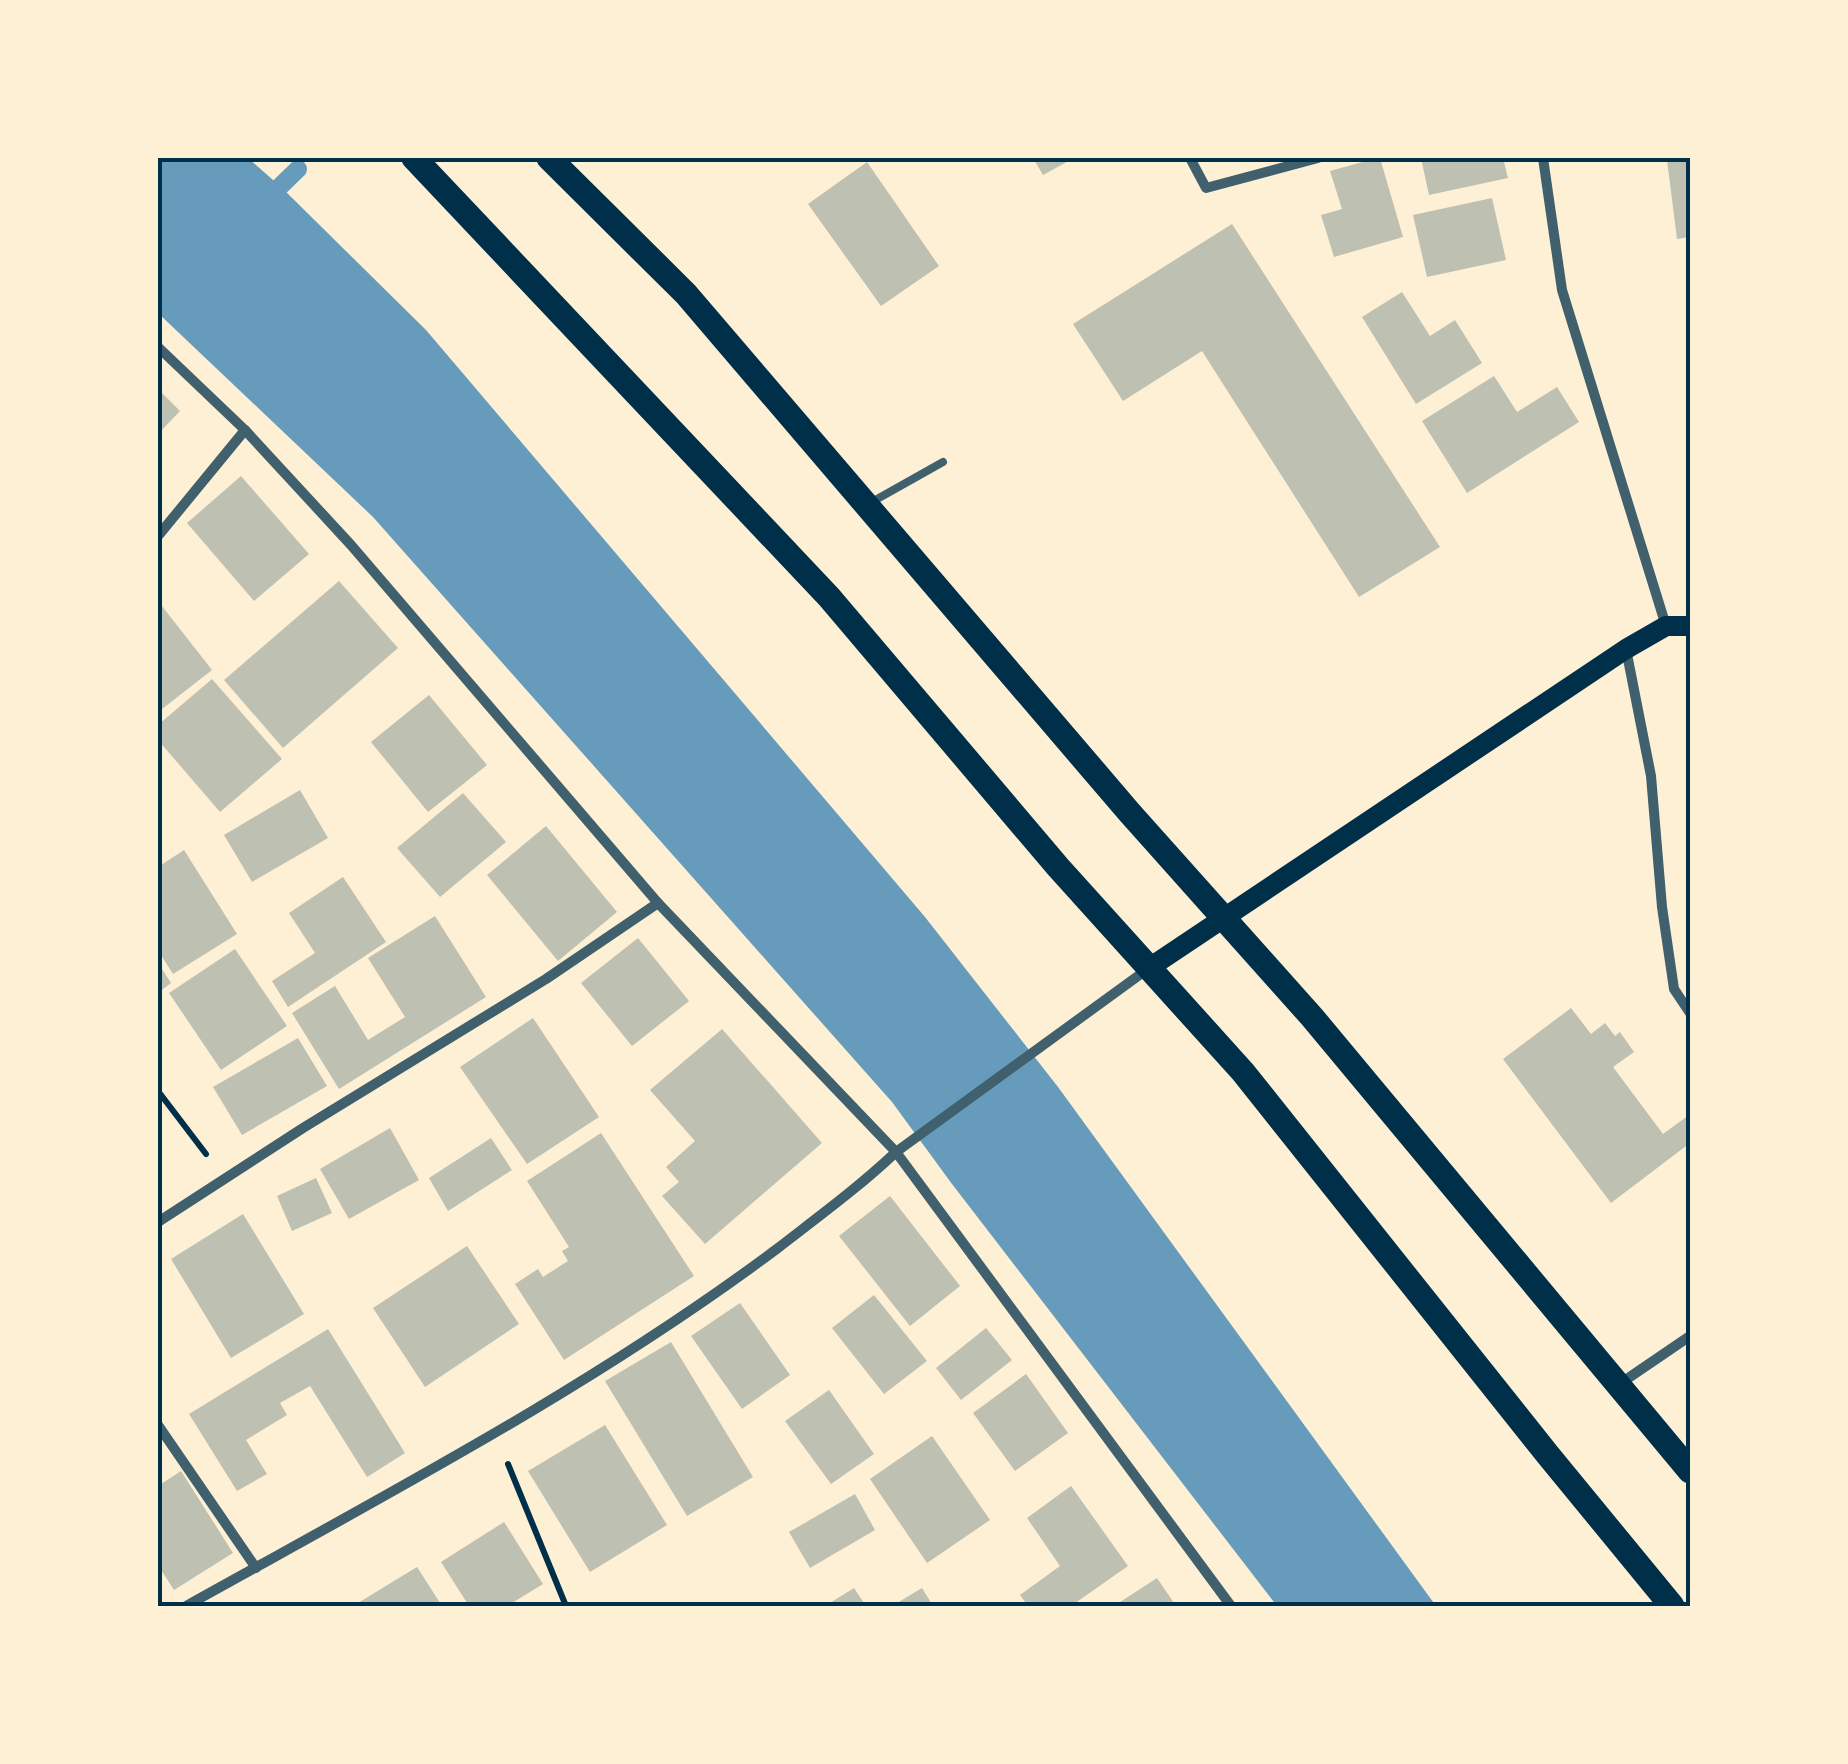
<svg xmlns="http://www.w3.org/2000/svg" width="1848" height="1764" viewBox="0 0 1848 1764" font-family="'Varela Round',sans-serif">
<rect width="100%" height="100%" fill="#fdf0d5"/>
<path fill="#669bbc" d="M158 158H248L281 187 426 330 925 917 1058 1087 1436 1606H1277L952 1184 892 1102 373 517 158 313Z"/>
<g fill="none" stroke-linecap="round" stroke-linejoin="round">
<path stroke="#669bbc" stroke-width="18" d="M266 200 298 169"/>
</g>
<g fill="#bec0b2">
<path d="M1033 158H1074L1043 175Z"/>
<path d="M1377 158H1380L1403 237 1334 257 1321 215 1342 209 1330 171Z"/>
<path d="M1421 158H1503L1508 178 1429 195Z"/>
<path d="M1690 158V237L1677 239 1667 160Z"/>
<path d="M867 162 939 266 881 306 808 204Z"/>
<path d="M1492 198 1506 260 1427 277 1413 215Z"/>
<path d="M1232 224 1440 547 1359 597 1202 351 1123 401 1073 324Z"/>
<path d="M1402 292 1430 336 1455 320 1482 363 1416 404 1362 317Z"/>
<path d="M1494 376 1517 412 1557 387 1579 422 1467 493 1422 421Z"/>
<path d="M158 389 180 411 158 434Z"/>
<path d="M241 476 309 554 254 601 187 523Z"/>
<path d="M339 581 398 648 283 748 224 680Z"/>
<path d="M158 601 212 670 162 709 158 703Z"/>
<path d="M212 679 282 759 220 812 158 740V725Z"/>
<path d="M429 695 487 765 428 812 371 742Z"/>
<path d="M300 790 328 838 252 882 224 835Z"/>
<path d="M463 793 506 842 440 897 397 848Z"/>
<path d="M546 826 617 912 558 961 487 875Z"/>
<path d="M184 850 237 934 173 974 158 950V867Z"/>
<path d="M343 877 386 942 288 1007 272 981 315 953 289 913Z"/>
<path d="M435 916 486 997 339 1089 292 1013 335 986 368 1040 405 1017 368 958Z"/>
<path d="M638 938 689 1001 632 1046 581 983Z"/>
<path d="M235 949 287 1026 221 1070 169 993Z"/>
<path d="M158 963 171 983 158 993Z"/>
<path d="M1571 1008 1591 1034 1605 1023 1615 1036 1620 1032 1634 1052 1613 1067 1663 1134 1689 1115 1690 1118V1143L1611 1203 1503 1059Z"/>
<path d="M533 1018 599 1117 527 1164 460 1067Z"/>
<path d="M722 1029 822 1143 705 1244 662 1196 679 1182 666 1167 695 1141 650 1090Z"/>
<path d="M298 1038 327 1086 242 1135 213 1087Z"/>
<path d="M390 1128 419 1180 349 1219 320 1169Z"/>
<path d="M601 1133 694 1276 564 1360 515 1284 538 1269 543 1277 568 1261 562 1251 569 1247 527 1181Z"/>
<path d="M491 1138 512 1170 448 1211 429 1178Z"/>
<path d="M316 1178 332 1213 292 1231 277 1196Z"/>
<path d="M890 1196 960 1286 910 1326 839 1236Z"/>
<path d="M243 1214 304 1314 231 1358 171 1259Z"/>
<path d="M467 1246 519 1324 425 1387 373 1308Z"/>
<path d="M874 1295 927 1361 884 1394 832 1328Z"/>
<path d="M740 1303 790 1375 742 1409 691 1336Z"/>
<path d="M986 1328 1012 1360 961 1400 936 1368Z"/>
<path d="M328 1329 405 1453 367 1477 310 1386 280 1403 287 1415 246 1440 267 1474 237 1491 189 1414Z"/>
<path d="M671 1342 753 1477 687 1516 605 1381Z"/>
<path d="M1026 1374 1068 1433 1015 1471 973 1413Z"/>
<path d="M829 1390 874 1454 831 1484 785 1421Z"/>
<path d="M605 1425 667 1525 590 1572 528 1471Z"/>
<path d="M932 1436 990 1520 927 1563 870 1479Z"/>
<path d="M181 1471 233 1553 174 1590 158 1565V1486Z"/>
<path d="M1071 1486 1128 1566 1071 1606H1028L1020 1595 1060 1566 1027 1518Z"/>
<path d="M855 1494 875 1530 810 1568 789 1532Z"/>
<path d="M504 1522 543 1584 507 1606H469L441 1562Z"/>
<path d="M417 1567 442 1606H353Z"/>
<path d="M1157 1578 1176 1606H1114Z"/>
<path d="M854 1588 866 1606H825Z"/>
<path d="M922 1588 933 1606H892Z"/>
</g>
<g fill="none" stroke-linecap="round" stroke-linejoin="round">
<g stroke="#003049" stroke-width="6">
<path d="M158 1091 206 1154"/>
<path d="M508 1464 566 1606"/>
</g>
<path stroke="#3f606c" stroke-width="8" d="M870 503 943 462"/>
<g stroke="#3f606c" stroke-width="10">
<path d="M1190 158 1206 188 1318 158"/>
<path d="M1543 158 1562 290 1666 626"/>
<path d="M158 347 245 430 351 545 658 903 896 1152 1231 1606"/>
<path d="M158 536 245 430"/>
<path d="M1626 649 1651 776 1662 907 1674 989 1690 1013"/>
<path d="M158 1222 303 1128 546 979 658 903"/>
<path d="M1621 1383 1690 1336"/>
<path d="M158 1425 256 1568"/>
<path d="M186 1606C387 1494 594 1386 778 1248 818 1217 859 1187 896 1152L1149 968"/>
</g>
<path stroke="#003049" stroke-width="20" d="M1149 968 1626 649 1666 626H1690"/>
<g stroke="#003049" stroke-width="25">
<path d="M414 158 829 597 1058 867 1243 1072 1548 1455 1672 1606"/>
<path d="M549 158 686 294 1129 812 1312 1017 1690 1471"/>
</g>
</g>
<rect width="1848" height="1764" fill="none" stroke="#fdf0d5" stroke-width="320"/>
<rect x="160" y="160" width="1528" height="1444" fill="none" stroke="#003049" stroke-width="4"/>
</svg>
